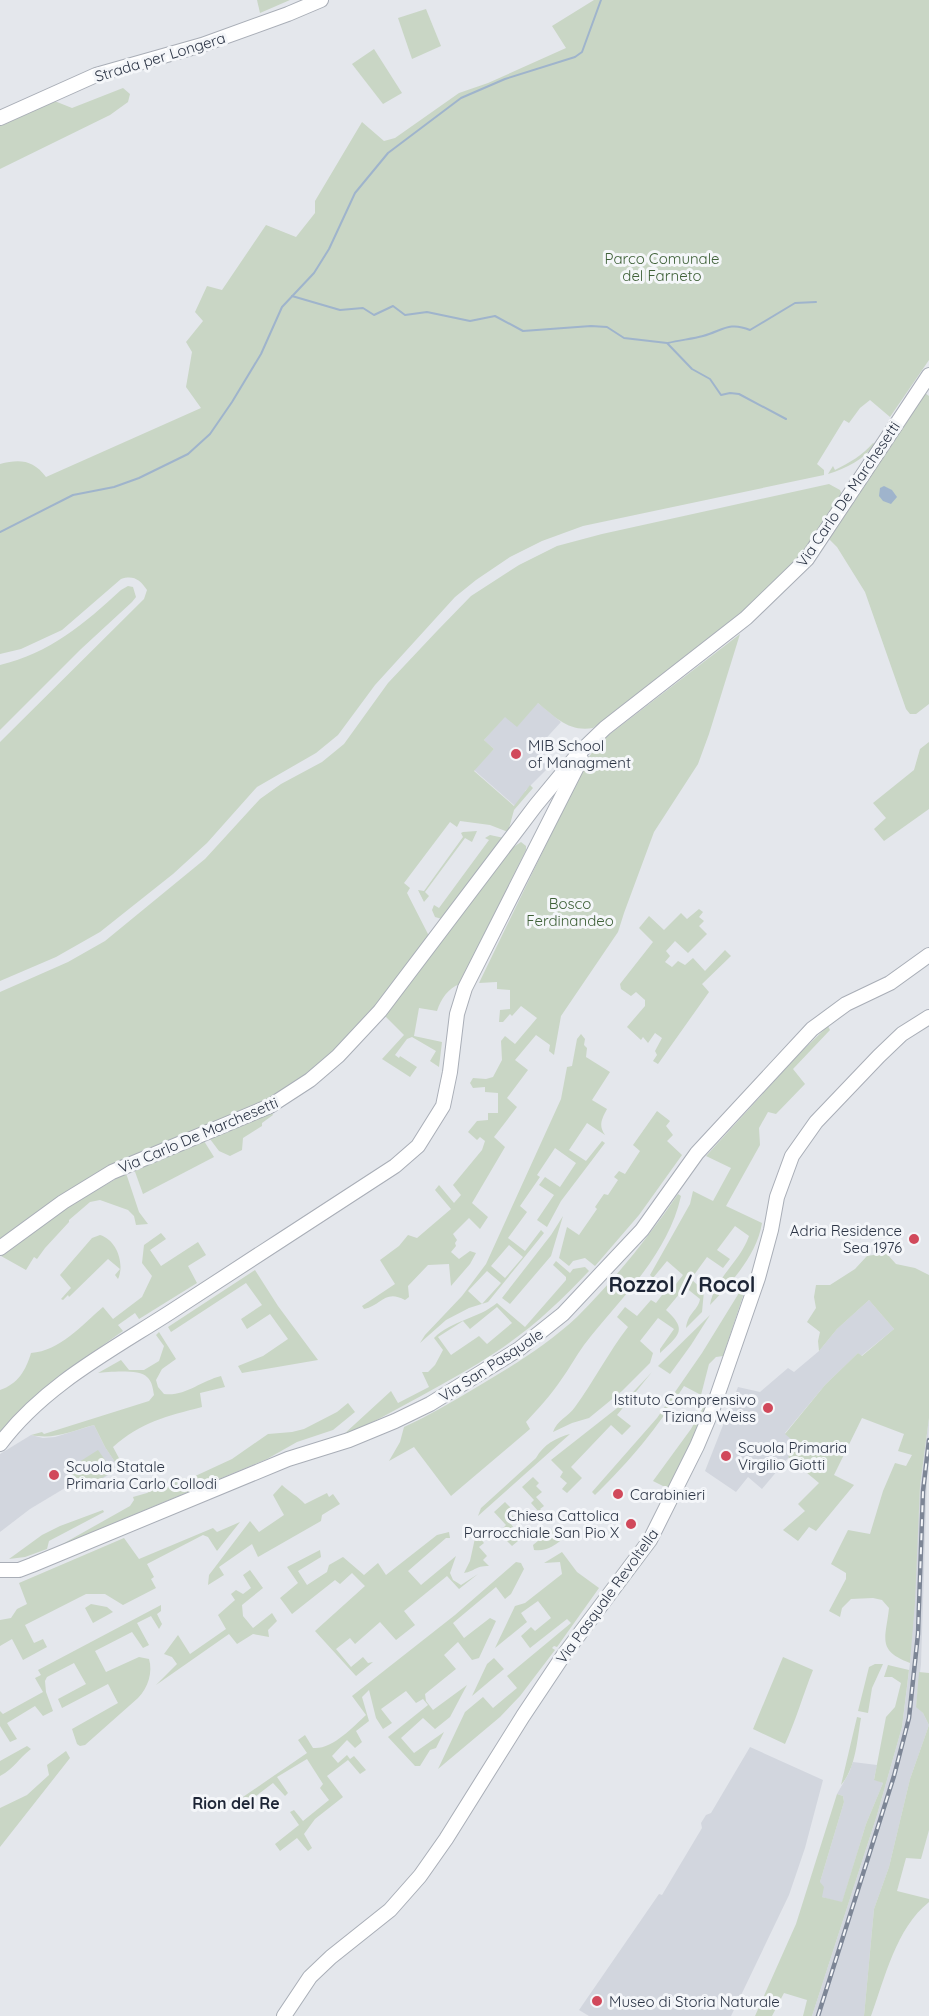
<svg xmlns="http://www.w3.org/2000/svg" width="929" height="2016" viewBox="0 0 929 2016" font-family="Quicksand,sans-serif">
<rect width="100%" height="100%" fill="#e4e7ec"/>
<g fill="#d2d6de">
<path d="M538 703 561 722 539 746 546 753 543 756 546 759 543 762 547 766V769L525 791 526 792 515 806 474 770 494 749 484 740 505 716Z"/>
<path d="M869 1300 894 1329 861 1356 858 1353 825 1385 785 1433 799 1445 762 1489 748 1477 736 1492 705 1471 738 1387 760 1392 788 1368 794 1372 819 1351 837 1329Z"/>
<path d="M929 1418 921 1664 916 1706 923 1713 929 1725 910 1779 889 1867 874 1909 864 2016H812L877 1815 902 1727 910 1663 920 1486Z"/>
<path d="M94 1425 105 1447 119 1468 82 1492 75 1482 30 1509 0 1532V1454L31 1435 43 1438 55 1437Z"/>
<path d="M750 1747 823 1780 805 1848 789 1895 731 2016H589L579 2010 659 1894 662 1895 702 1828 701 1823 706 1815 711 1813Z"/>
<path d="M853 1762 877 1765 874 1779 883 1783 866 1824 842 1903 822 1897 820 1882 844 1802 843 1796 837 1794 849 1773Z"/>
</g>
<g fill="#c9d6c5" fill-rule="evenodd">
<path d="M257 0H290L260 13Z"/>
<path d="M594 0H929V360L890 417 870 400 860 408 849 423 844 420 817 464 824 470V475L583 526 542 541 510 557 476 580 455 597 375 685 338 735 316 753 257 787 207 843 173 874 100 932 56 957 0 981V742L144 599 147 590C140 580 134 575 121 579L62 630 21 649 0 654V464C20 459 33 460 46 477L201 408 186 387 192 352 186 342 203 321 195 312 207 286 222 290 266 225 296 237 315 213V201L362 122 384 141 395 138 459 93 488 83 566 48 552 26Z"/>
<path d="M426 9 441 46 412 59 398 18Z"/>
<path d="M374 49 402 93 383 104 352 64Z"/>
<path d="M123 88 130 94 128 102 110 115 0 169V122L52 100 72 108Z"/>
<path d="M925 393 929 396V704L916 714H910L906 709 865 592 837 547 828 538Z"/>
<path d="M873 443 875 444C863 460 847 468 828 474L833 466 835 470C849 463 863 455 873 443Z"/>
<path d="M829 484 840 490 842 495 807 549 789 570 742 612 593 728C569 732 556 718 538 703L517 727 505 717 484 740 494 749 474 771 514 806 530 785 533 788 514 810 508 832 490 825 460 821 457 827 450 822 404 883 410 888 407 893 429 936 375 1008 342 1044 298 1082 267 1102 130 1158 0 1243V992L68 962 105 941 205 859 260 799 281 784 322 762 344 744 388 683 437 631 471 596 519 565 557 546 602 534Z"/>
<path d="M128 586 133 587 136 597 132 602 81 649 0 730V665C50 653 84 624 121 590Z"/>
<path d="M740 634 709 734 698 764 654 832 624 913 618 932 561 1016 554 1055 549 1051 550 1045 536 1035 515 1060 528 1070 507 1098 517 1107 494 1137 505 1147 472 1203 488 1217 480 1229 469 1218 453 1234 457 1240 455 1243 456 1246 451 1252 459 1259 470 1251 476 1253 470 1264 451 1286 449 1264 428 1265 408 1286 409 1297 405 1300C385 1289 382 1305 364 1309L362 1306 395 1284 380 1260 399 1246 408 1235 417 1238 451 1209 435 1190 439 1185 454 1203 461 1195 453 1185 482 1150 485 1141 480 1137 477 1140 468 1132 477 1121 488 1120V1113H498V1093L485 1092V1087L473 1088 470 1083 473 1078 486 1079 493 1077 502 1060 501 1041 505 1036 515 1044 537 1018 521 1006 512 1016 510 1014 503 1022H499L500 1010 510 1009V990L497 989V982L479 983 588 758 601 741Z"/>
<path d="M929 742V809L884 841 874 829 886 818 873 803 914 770 920 749Z"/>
<path d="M477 831 472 842 465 838 425 892 429 896 424 902 418 890 424 891 463 837 461 833 463 832Z"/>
<path d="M490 835 504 838 442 919 435 917 432 910 434 905 439 908 489 840 485 838Z"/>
<path d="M521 842 526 846V850L460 984C448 988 441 999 437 1011L419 1008 414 1036 442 1042 439 1067 430 1061 436 1051 412 1037 407 1039 395 1055 399 1058 400 1056 417 1067 410 1077 382 1059 404 1035 385 1016 512 848Z"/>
<path d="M699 909 703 912 699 917 704 921 699 926 707 934 688 953 675 941 666 951 670 956 665 962 672 967 678 961 685 965 693 958 705 971 725 950 731 956 702 984 709 992 658 1064 653 1061 657 1055 655 1051 662 1038 655 1033 648 1043 643 1037 641 1040 627 1027 645 1006V1000L636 992 631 996 621 989 620 984 653 942 639 928 649 916 664 930 681 913 687 919Z"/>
<path d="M828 1026 830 1030 793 1069 805 1084 776 1114 768 1112 759 1128 760 1145 726 1206 762 1223C757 1255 731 1283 710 1305 714 1279 740 1262 749 1236L735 1226 717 1250 730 1259 723 1268 707 1257 691 1279 704 1291 702 1312 686 1328C688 1312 698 1311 700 1299L685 1287 666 1310C688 1330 679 1335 660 1353V1349L674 1329 658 1318 640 1341 653 1353 650 1363 622 1391 589 1418 572 1423 553 1432C557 1420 568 1417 575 1407 594 1381 608 1353 628 1327L617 1317 625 1307 637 1316 651 1300 656 1303 662 1295 669 1293 683 1275 667 1261 653 1278 650 1275 690 1204 693 1191 713 1201 731 1168 706 1156 799 1054Z"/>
<path d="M581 1034 585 1039 584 1045 587 1048 586 1057 610 1072 592 1100 607 1109C602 1119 598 1125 605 1135L587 1123 569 1150 586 1161 602 1141 605 1143 561 1201 547 1227 537 1220 554 1195 539 1185 545 1177 560 1187 576 1163 555 1148 537 1175 540 1177 520 1206 527 1212 508 1238 525 1251 541 1230 544 1233 488 1302 469 1308 446 1320 420 1343 425 1335 462 1296 486 1264 561 1099 567 1067 572 1066 577 1039ZM509 1245 523 1257 505 1278 491 1266ZM487 1271 501 1283 482 1304 468 1291Z"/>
<path d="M657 1111 670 1121 666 1126 673 1135 667 1141 682 1155 639 1215 595 1266 585 1258 573 1261 569 1266 559 1258 567 1227 579 1235 597 1209 595 1207 604 1194 608 1195 618 1180 614 1177 619 1171 625 1174 640 1151 633 1145Z"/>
<path d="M272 1113 273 1115 262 1123V1126L243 1138 242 1150 230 1156 219 1151 210 1139Z"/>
<path d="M204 1141 214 1157 143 1194 134 1169Z"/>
<path d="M126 1173 139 1212 148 1224 136 1225 134 1216 128 1210 100 1200 90 1202 69 1220V1222L45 1248 37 1259 34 1257 26 1270 1 1256 66 1208Z"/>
<path d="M678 1194 681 1196C667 1257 620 1298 584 1345 576 1356 569 1369 561 1380 551 1395 538 1409 526 1422L530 1429 451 1496 414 1447 389 1461 400 1442 404 1427C428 1416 450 1403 472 1390 509 1368 546 1346 577 1317 615 1279 648 1238 678 1194Z"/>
<path d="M563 1216 551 1256 510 1304 502 1298 551 1235Z"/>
<path d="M161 1233 166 1239 150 1250 161 1266 198 1242 206 1255 188 1266 197 1283 139 1319 135 1313 118 1325 123 1331C77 1364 37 1389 0 1433V1390C18 1384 26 1370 31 1353 60 1351 82 1325 103 1307L113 1319 142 1297 152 1276 142 1263 144 1245Z"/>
<path d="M100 1235C117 1240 125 1264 118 1279L115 1275 120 1269 108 1259 69 1297 68 1295 63 1300 61 1299 71 1288 60 1275 92 1238Z"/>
<path d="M886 1253 896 1264 915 1268 929 1275V1418L920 1486 915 1602 910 1663C876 1650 886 1638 889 1608L882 1600 873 1598 851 1599 842 1608 840 1617 829 1611 846 1579V1573L831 1564 848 1530 870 1534 883 1491 895 1463 906 1466 912 1455 898 1451 904 1434 862 1418 834 1475 854 1485 816 1531 809 1527 798 1541 783 1530 805 1511 798 1504 819 1483 788 1457 798 1445 785 1434 825 1385 858 1353 862 1356 894 1329 869 1300 837 1329 819 1351 818 1341 820 1332 807 1322 816 1308 814 1297 816 1285H830L855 1269 867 1256Z"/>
<path d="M556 1261 570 1273 573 1269 585 1267 589 1271C561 1301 531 1329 496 1352 472 1368 446 1382 421 1396 395 1410 370 1425 343 1435L391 1391 398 1403 429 1387 422 1372H428L435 1365 443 1350 434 1338C452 1320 478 1319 497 1303L525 1327 566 1280V1277L553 1265ZM497 1307 512 1323 487 1344 479 1336 451 1355 438 1337 463 1321 470 1329Z"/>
<path d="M255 1270 278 1306 318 1360 242 1373 238 1366 263 1356 288 1339 270 1314 247 1329 241 1319 262 1305 246 1283 171 1332 168 1327Z"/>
<path d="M750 1275 723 1356 716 1357 709 1364 701 1395 684 1386C657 1428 631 1460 595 1495L592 1492 657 1418 702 1353Z"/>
<path d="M710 1315 691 1345 670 1374 658 1366Z"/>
<path d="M159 1332 176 1359 162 1369 156 1380 158 1387 164 1394C184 1397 201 1381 221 1376L225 1387 200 1393 202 1407C167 1416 141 1422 113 1447L120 1460 119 1468 105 1447 94 1425C72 1431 54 1440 31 1435L42 1432 44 1434 149 1401 154 1395C153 1389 152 1381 147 1377 140 1369 108 1372 98 1373L121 1360 129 1370H144L159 1361 164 1346 156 1335Z"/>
<path d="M652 1372 617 1415 631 1426 622 1435 611 1425 571 1467 582 1478 567 1493 562 1489 567 1483 560 1477 563 1472 551 1460 621 1405Z"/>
<path d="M348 1403 355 1412 333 1430 297 1442 267 1459 59 1546 130 1506 134 1500 133 1497 147 1493 172 1479 191 1478 232 1459 268 1434 292 1432 304 1429 337 1412Z"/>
<path d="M704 1406 707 1407 669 1489 653 1481 691 1429Z"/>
<path d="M570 1434 478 1516 481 1508 536 1458C544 1444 556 1438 570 1434Z"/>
<path d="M98 1450 113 1471 83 1490 68 1469Z"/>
<path d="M533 1477 539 1483 536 1486 542 1492 536 1497 544 1506 540 1509 546 1516 540 1521 535 1516 539 1512 531 1503 534 1500 522 1487Z"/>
<path d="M282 1485C289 1492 298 1496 305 1504L327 1493 329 1497 333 1494 340 1504 322 1515 321 1521 258 1557 252 1544 219 1567 224 1575 208 1585 209 1575 250 1521 259 1532 284 1515 273 1495Z"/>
<path d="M505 1502 511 1508 508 1511 514 1517 509 1522 516 1530 512 1534 518 1541 512 1546 507 1541 511 1537 503 1528 506 1525 494 1512Z"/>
<path d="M103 1510 104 1512 49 1541 47 1549 25 1557 9 1559 42 1535 60 1526Z"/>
<path d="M240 1522 217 1551 208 1537 203 1535 147 1564 154 1577 151 1579 156 1588 123 1605 105 1594H86L25 1625 34 1643 43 1639 47 1647 23 1660 12 1639 0 1646V1620L11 1618 17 1609 27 1604 19 1583 124 1538 139 1559 213 1528 217 1532Z"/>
<path d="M556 1526 565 1537C556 1545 546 1552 534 1550L533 1545Z"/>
<path d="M477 1529 481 1534 479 1537 484 1543 479 1547 487 1556 483 1560 489 1566C474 1566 476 1571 464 1573L470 1561Z"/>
<path d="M449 1532 450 1538H446L408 1571 421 1585 456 1556 450 1573 453 1580 461 1585 478 1574 459 1589 447 1576 404 1611 415 1625 396 1640 380 1622 355 1644 350 1638 336 1649 351 1667 363 1657 368 1663 373 1662 356 1676 315 1631 365 1586 352 1573 340 1584 335 1580 292 1614 280 1598 298 1583 287 1567 320 1550 321 1557 298 1571 307 1585 327 1572 329 1565 343 1557 364 1575 378 1563 386 1575 437 1535Z"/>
<path d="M562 1552 577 1572 599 1588 557 1647 554 1646 552 1648 555 1650 520 1696 500 1717 438 1769 465 1712 483 1697 493 1708 517 1688 507 1676 571 1623 567 1619 530 1648 521 1636 531 1627 535 1631 551 1618 538 1601 521 1613 527 1622 495 1648 515 1606 525 1603 562 1574 560 1562 544 1563Z"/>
<path d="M516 1562 521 1563 524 1569 511 1594 505 1599 496 1587 453 1623 464 1638 490 1618 496 1621 479 1658 472 1660 458 1642 444 1655 456 1669 425 1694 426 1701 433 1710 467 1685 450 1717 435 1729 423 1718 401 1738 414 1753 444 1732 436 1748 430 1750 420 1766H415L388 1737 428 1705 423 1699 416 1703 406 1691 381 1709 392 1723 383 1729 376 1718 369 1690 362 1697 369 1721 356 1731 362 1742 355 1748 347 1740 332 1756 338 1763 347 1755 350 1759 354 1756 366 1770 360 1774 348 1760 327 1776 343 1797 315 1819 304 1834 312 1848 308 1851 297 1838 280 1851 275 1844 299 1825 290 1812 294 1810 303 1821 329 1800 320 1788 323 1784 307 1759 277 1777 288 1793 285 1796 273 1783 244 1805 240 1799 307 1753 298 1740 305 1735 313 1748C332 1750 353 1727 366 1715L352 1696 455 1615Z"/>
<path d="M250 1570 263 1588 242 1605 243 1616 253 1628 272 1613 277 1621 268 1630 269 1637 253 1634 237 1644 229 1634 156 1685 177 1664 172 1657 164 1654 178 1635 190 1654 226 1629 218 1615 235 1600 231 1594 236 1590 243 1594 251 1588 243 1575Z"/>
<path d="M91 1604 107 1607 113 1612 93 1623 85 1608Z"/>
<path d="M161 1605V1611L157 1614 162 1624 159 1629 151 1616 137 1623 149 1645 143 1648 132 1632 95 1651 106 1672 139 1657 149 1659C153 1672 148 1688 138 1698L85 1745 80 1746 77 1744 72 1729 118 1703 108 1684 62 1708 58 1699 86 1684 74 1663 47 1677 45 1681 46 1692 53 1711 43 1716 35 1706 7 1723 17 1739 10 1742 0 1726V1711L3 1714 43 1692 35 1678 41 1675 38 1670Z"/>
<path d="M783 1657 813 1670C803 1695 796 1720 785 1744L753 1729Z"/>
<path d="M494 1658 504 1669 472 1696 487 1664Z"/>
<path d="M875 1664H883L872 1688 868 1713 858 1711 869 1667Z"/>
<path d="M888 1665 909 1670 902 1727 877 1815 812 2016H803L807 2000 784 1993 772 2016H755L796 1924 837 1794 843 1796 844 1802 820 1882 824 1887 822 1897 842 1902 866 1824 883 1783 874 1780 886 1717 895 1707 901 1683 892 1677H884Z"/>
<path d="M919 1672 929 1673V1830L921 1859 906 1858 897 1891 929 1899V1902C896 1928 885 1978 871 2016H864L874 1909 889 1867 910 1779 929 1725 923 1713 916 1707Z"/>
<path d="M857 1717 861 1718C857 1740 856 1768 841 1785Z"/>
<path d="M27 1746 31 1749C18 1759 15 1768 0 1776V1761Z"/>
<path d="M66 1751 70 1758 0 1847V1808L27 1795 49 1775 47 1765Z"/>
</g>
<path fill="#9fb4cc" d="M884 486 892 490 897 497 891 504 883 501 879 496 880 488Z"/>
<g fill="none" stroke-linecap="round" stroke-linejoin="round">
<g stroke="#9fb4cc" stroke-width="2">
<path d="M292 296 340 310 363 308 374 315 393 306 405 315 427 312 470 321 495 316 523 331 591 326 607 327 624 338 667 343 692 369 710 379 721 395 730 393 739 394 786 419"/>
<path d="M668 343C680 340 692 339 703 336 722 331 729 321 750 330L795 303 816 302"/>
<path d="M0 532 73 495 114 487 139 478 188 454 210 434 232 402 261 354 282 307 314 273 329 249 355 193 388 153 461 98 505 79 575 57 582 52 601 0"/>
</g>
<defs>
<g id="secondary">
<path d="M0 118 96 75 202 45 288 14 321 0"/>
<path d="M0 1248 63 1202 112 1172 270 1106 310 1080 338 1056 380 1011 536 805 579 753 605 728 746 618 807 559 929 375"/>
<path d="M0 1444C43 1386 110 1351 169 1313 244 1264 320 1215 395 1166L418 1146 443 1106 450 1072 457 1014 465 988 581 759"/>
<path d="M0 1570H19L32 1565 288 1459 349 1440 395 1421 430 1404 519 1349 563 1314 642 1230 697 1153 812 1029 846 1004 890 983 929 955"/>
<path d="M284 2016 310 1977 331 1957 390 1910 420 1876 446 1839 523 1716 563 1656 650 1540 697 1446 713 1408 758 1278 771 1230 777 1197 792 1156 816 1122 879 1056 902 1034 929 1017"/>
</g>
</defs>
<use href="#secondary" stroke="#a9aeb7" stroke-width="16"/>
<use href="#secondary" stroke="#fff" stroke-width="14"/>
<defs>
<path id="rail" d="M818 2016 894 1776 909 1718 918 1634 923 1491 929 1440"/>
</defs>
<use href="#rail" stroke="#7d8696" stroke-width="4.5"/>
<use href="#rail" stroke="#f4f6f9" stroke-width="2" stroke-dasharray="7" stroke-linecap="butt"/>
</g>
<g fill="#d1495b" stroke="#f4f6f9" stroke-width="2">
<circle cx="516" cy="754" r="6"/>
<circle cx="914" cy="1239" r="6"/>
<circle cx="768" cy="1408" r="6"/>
<circle cx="726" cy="1456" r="6"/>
<circle cx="54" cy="1475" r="6"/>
<circle cx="618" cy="1494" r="6"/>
<circle cx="631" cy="1524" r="6"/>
<circle cx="597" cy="2001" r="6"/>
</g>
<g text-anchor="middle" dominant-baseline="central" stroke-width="6" stroke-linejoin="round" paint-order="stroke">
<g font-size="15" fill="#2b3445" stroke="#f4f6f9">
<text transform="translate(160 57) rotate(-17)">Strada per Longera</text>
<text transform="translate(848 494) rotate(-56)">Via Carlo De Marchesetti</text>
<text transform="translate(198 1135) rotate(-23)">Via Carlo De Marchesetti</text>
<text transform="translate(491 1365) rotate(-33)">Via San Pasquale</text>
<text transform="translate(607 1596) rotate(-54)">Via Pasquale Revoltella</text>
</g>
<g font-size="15" fill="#3f6138" stroke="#f4f6f9">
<text x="662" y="258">Parco Comunale<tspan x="662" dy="17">del Farneto</tspan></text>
<text x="570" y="903">Bosco<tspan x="570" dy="17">Ferdinandeo</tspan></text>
</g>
<g font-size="15" fill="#2b3445" stroke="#f4f6f9" text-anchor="start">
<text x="528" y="745">MIB School<tspan x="528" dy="17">of Managment</tspan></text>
<text x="902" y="1230" text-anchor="end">Adria Residence<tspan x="902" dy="17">Sea 1976</tspan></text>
<text x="756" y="1399" text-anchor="end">Istituto Comprensivo<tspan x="756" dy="17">Tiziana Weiss</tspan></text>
<text x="738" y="1447">Scuola Primaria<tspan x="738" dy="17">Virgilio Giotti</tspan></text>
<text x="66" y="1466">Scuola Statale<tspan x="66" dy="17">Primaria Carlo Collodi</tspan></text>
<text x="630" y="1494">Carabinieri</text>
<text x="619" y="1515" text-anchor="end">Chiesa Cattolica<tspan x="619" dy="17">Parrocchiale San Pio X</tspan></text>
<text x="609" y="2001">Museo di Storia Naturale</text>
</g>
<g font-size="16" font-weight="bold" fill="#1d2536" stroke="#f4f6f9">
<text x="236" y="1803">Rion del Re</text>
</g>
<g font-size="21" font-weight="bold" fill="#1d2536" stroke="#f4f6f9">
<text x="682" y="1284">Rozzol / Rocol</text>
</g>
</g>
</svg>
